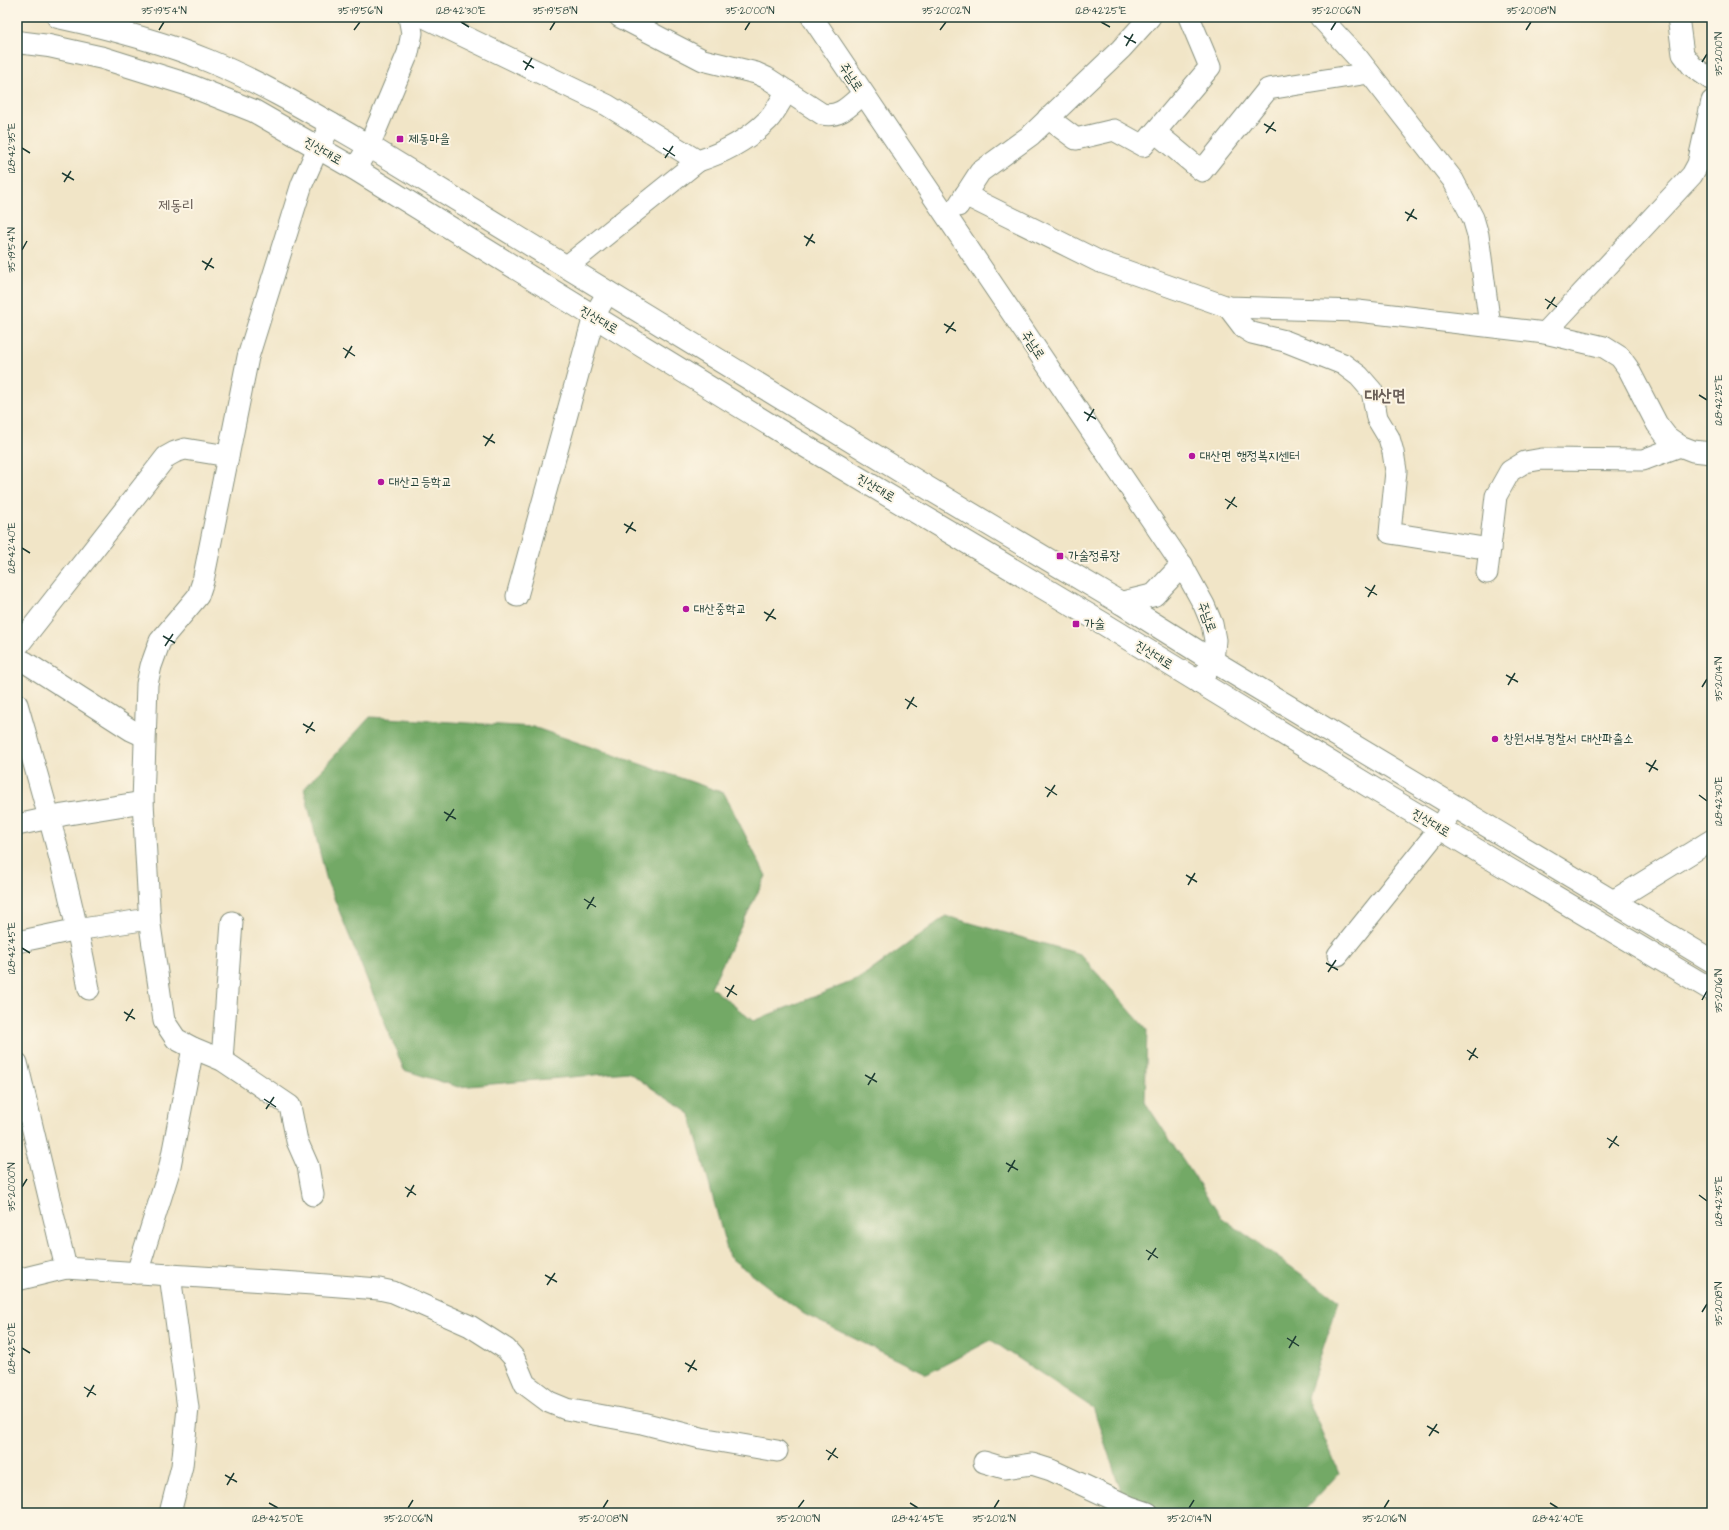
<svg xmlns="http://www.w3.org/2000/svg" width="1729" height="1530" viewBox="0 0 1729 1530" font-family="'Architects Daughter','Poor Story',sans-serif">
<rect width="100%" height="100%" fill="#fcf5e5"/>
<filter id="ink" filterUnits="userSpaceOnUse"><feTurbulence type="fractalNoise" baseFrequency=".025" numOctaves="2"/><feDisplacementMap in="SourceGraphic" scale="8" xChannelSelector="R" yChannelSelector="G"/><feConvolveMatrix kernelMatrix="1 2 1 2 8 2 1 2 1" color-interpolation-filters="sRGB"/></filter>
<filter id="wash" filterUnits="userSpaceOnUse"><feTurbulence type="fractalNoise" baseFrequency=".012" numOctaves="4" result="noise"/><feDisplacementMap in="SourceGraphic" scale="16" xChannelSelector="R" yChannelSelector="G"/><feGaussianBlur stdDeviation="0.9" result="paint"/><feColorMatrix in="noise" values="0 0 0 0 0 0 0 0 0 0 0 0 0 0 0 0 0 1.4 0 .05"/><feComposite in="paint" operator="in"/></filter>
<g filter="url(#wash)">
<rect width="100%" height="100%" fill="#f1e5c7"/>
<path fill="#73a966" stroke="#49734d" d="M370 717 533 727 724 793 766 876 711 987 753 1021 861 978 946 916 1080 954 1147 1030 1145 1102 1221 1217 1339 1301 1307 1397 1339 1473 1302 1513H1149L1123 1497 1093 1408 991 1340 927 1374 804 1314 729 1257 690 1114 628 1072 458 1087 404 1070 327 881 304 789Z"/>
</g>
<g filter="url(#ink)">
<g fill="none" stroke-linecap="round" stroke-linejoin="round">
<defs>
<g id="minor">
<path d="M424 17 607 105 698 161C723 153 749 139 768 120 775 113 781 100 787 91"/>
<path d="M620 17 703 60 756 73 767 78 822 114C840 118 850 105 863 94"/>
<path d="M812 17 1182 565 1204 605 1212 624 1215 640 1213 661 1199 683"/>
<path d="M1320 17 1357 57 1453 180 1473 218 1478 235 1490 326"/>
<path d="M1678 17 1683 54 1692 66 1712 80"/>
<path d="M1048 118 1076 139 1114 130 1143 146 1210 67 1189 17"/>
<path d="M1155 132 1202 171 1268 89 1369 73"/>
<path d="M355 169 369 146 408 53 412 33 409 17"/>
<path d="M965 195 1098 261 1228 307 1358 311 1545 333 1604 347 1620 357 1628 368 1657 424 1667 437 1680 446 1693 451 1712 453"/>
<path d="M958 206 980 172 1031 135 1121 49 1150 17"/>
<path d="M566 267 698 161"/>
<path d="M1228 307 1244 328 1252 333 1285 341 1343 364 1359 376 1372 391 1377 418 1389 438 1393 452 1396 471 1390 533 1490 549"/>
<path d="M1545 333 1692 175 1698 164 1712 101"/>
<path d="M1487 573 1496 496 1510 471 1525 462 1542 459 1643 460 1680 446"/>
<path d="M517 596 594 316 608 292"/>
<path d="M17 647 166 457 175 452 185 449 228 456"/>
<path d="M17 659 25 662 131 730 144 736"/>
<path d="M17 704C44 799 72 893 89 989"/>
<path d="M17 825 63 815 143 802"/>
<path d="M1613 901 1712 840"/>
<path d="M17 942 69 931 149 919"/>
<path d="M1338 955 1440 828 1454 806"/>
<path d="M222 1060 232 922"/>
<path d="M17 1063 66 1268"/>
<path d="M313 1195 308 1166 297 1141 290 1106 222 1060 193 1048 176 1039 164 1021 150 925 143 802 147 684 151 666 160 641 198 596 203 581 248 357 302 184 318 148 332 124"/>
<path d="M137 1273 169 1171 193 1048"/>
<path d="M170 1275 313 1284 379 1289 393 1292 470 1326 506 1349 514 1358 525 1384 549 1402 566 1409 642 1423 701 1438 777 1451"/>
<path d="M17 1280 66 1268 170 1275 188 1408 182 1466 170 1513"/>
<path d="M984 1462 1004 1468 1032 1464 1051 1470 1130 1507 1148 1513"/>
</g>
<g id="major">
<path d="M58 17C109 28 160 41 209 61 265 84 317 116 369 146L928 488 1121 603 1213 661 1712 961"/>
<path d="M17 42 49 46 103 58 186 84 254 111 355 169 780 431 1104 624 1369 786 1712 990"/>
<path d="M1121 603 1154 595 1182 565"/>
</g>
</defs>
<use href="#minor" stroke="#88917e" stroke-width="23"/>
<use href="#major" stroke="#88917e" stroke-width="24"/>
<use href="#minor" stroke="#fff" stroke-width="21"/>
<use href="#major" stroke="#fff" stroke-width="22"/>
</g>
</g>
<path fill="none" stroke="#1f3d34" stroke-width="1.5" d="M461 22 469 27M1101 22 1110 27M159 30 164 22M354 30 360 22M550 30 555 22M745 30 750 22M940 30 946 22M1331 30 1336 22M1526 30 1531 22M1124 36 1136 43M1126 46 1133 34M523 61 534 68M1702 62 1707 54M525 70 532 58M1264 124 1276 131M1266 133 1274 122M22 148 30 153M663 148 675 156M665 158 673 146M62 173 74 180M64 182 71 171M1405 212 1417 219M1407 221 1414 209M804 236 815 243M806 246 813 234M22 250 27 241M202 261 214 268M205 270 212 258M1545 299 1557 307M1547 309 1555 297M944 324 956 331M946 333 954 322M343 348 355 356M345 358 352 346M1699 395 1707 400M1084 412 1096 419M1087 421 1094 409M483 436 495 443M485 446 493 434M1225 499 1237 507M1227 509 1235 497M624 524 636 531M626 533 633 522M22 548 30 553M1365 587 1377 595M1368 597 1375 585M764 612 776 619M766 621 774 609M163 636 175 643M165 646 173 634M1506 675 1518 682M1508 685 1515 673M1702 687 1707 679M905 699 917 707M907 709 914 697M303 724 315 731M306 733 313 722M1646 763 1658 770M1649 772 1656 760M1045 787 1057 795M1699 795 1707 801M1047 797 1055 785M444 812 456 819M446 821 454 809M1186 875 1197 882M1188 885 1195 873M584 899 596 907M587 909 594 897M22 948 30 953M1326 963 1338 970M1328 972 1336 960M725 987 737 995M727 997 734 985M1702 1000 1707 991M124 1012 135 1019M126 1021 133 1009M1467 1050 1478 1058M1469 1060 1476 1048M865 1075 877 1082M868 1085 875 1073M264 1099 276 1107M266 1109 274 1097M1607 1138 1619 1146M1609 1148 1617 1136M1006 1163 1018 1170M1008 1172 1015 1160M22 1187 27 1179M405 1187 416 1195M1699 1195 1707 1201M407 1197 414 1185M1146 1250 1158 1258M1148 1260 1156 1248M545 1275 557 1282M547 1285 555 1273M1702 1312 1707 1304M1287 1338 1299 1346M22 1348 30 1353M1289 1348 1296 1336M685 1363 697 1370M688 1372 695 1360M84 1387 96 1395M87 1397 94 1385M1427 1426 1439 1433M1429 1436 1437 1424M826 1450 838 1458M828 1460 836 1448M225 1475 237 1482M227 1485 234 1473M269 1503 278 1508M910 1503 918 1508M1550 1503 1558 1508M408 1508 413 1500M603 1508 608 1500M798 1508 804 1500M994 1508 999 1500M1189 1508 1194 1500M1384 1508 1389 1500"/>
<g fill="#b5179e" stroke="#fcf5e5" stroke-width="1.5">
<rect x="396" y="135" width="8" height="8" rx="2"/>
<circle cx="1192" cy="456" r="4"/>
<circle cx="381" cy="482" r="4"/>
<rect x="1056" y="552" width="8" height="8" rx="2"/>
<circle cx="686" cy="609" r="4"/>
<rect x="1072" y="620" width="8" height="8" rx="2"/>
<circle cx="1495" cy="739" r="4"/>
</g>
<g text-anchor="middle" dominant-baseline="central" stroke-width="4" stroke-linejoin="round" paint-order="stroke">
<g font-size="13" fill="#1f3d34" stroke="#fcf5e5">
<text transform="translate(851 77) rotate(56)">주남로</text>
<text transform="translate(323 151) rotate(30)">진산대로</text>
<text transform="translate(599 320) rotate(31)">진산대로</text>
<text transform="translate(1033 345) rotate(56)">주남로</text>
<text transform="translate(876 488) rotate(31)">진산대로</text>
<text transform="translate(1207 617) rotate(70)">주남로</text>
<text transform="translate(1154 655) rotate(32)">진산대로</text>
<text transform="translate(1431 823) rotate(31)">진산대로</text>
</g>
<g font-size="13" fill="#1f3d34" stroke="#fcf5e5" text-anchor="start">
<text x="408" y="139">제동마을</text>
<text x="1200" y="456">대산면 행정복지센터</text>
<text x="389" y="482">대산고등학교</text>
<text x="1068" y="556">가술정류장</text>
<text x="694" y="609">대산중학교</text>
<text x="1084" y="624">가술</text>
<text x="1503" y="739">창원서부경찰서 대산파출소</text>
</g>
<g font-size="15" fill="#6b6059" stroke="#fcf5e5">
<text x="176" y="205">제동리</text>
</g>
<g font-size="17" font-weight="bold" fill="#6b6059" stroke="#fcf5e5">
<text x="1385" y="396">대산면</text>
</g>
</g>
<rect width="1729" height="1530" fill="none" stroke="#fcf5e5" stroke-width="44"/>
<rect x="22" y="22" width="1685" height="1486" fill="none" stroke="#1f3d34" stroke-width="1.5"/>
<g font-size="10" text-anchor="middle" fill="#1f3d34">
<text x="164" y="14">35°19'54"N</text>
<text x="360" y="14">35°19'56"N</text>
<text x="461" y="14">128°42'30"E</text>
<text x="555" y="14">35°19'58"N</text>
<text x="750" y="14">35°20'00"N</text>
<text x="946" y="14">35°20'02"N</text>
<text x="1101" y="14">128°42'25"E</text>
<text x="1336" y="14">35°20'06"N</text>
<text x="1531" y="14">35°20'08"N</text>
<text transform="translate(1718 54) rotate(-90)" y="4">35°20'10"N</text>
<text transform="translate(11 148) rotate(-90)" y="4">128°42'35"E</text>
<text transform="translate(11 250) rotate(-90)" y="4">35°19'54"N</text>
<text transform="translate(1718 400) rotate(-90)" y="4">128°42'25"E</text>
<text transform="translate(11 548) rotate(-90)" y="4">128°42'40"E</text>
<text transform="translate(1718 679) rotate(-90)" y="4">35°20'14"N</text>
<text transform="translate(1718 801) rotate(-90)" y="4">128°42'30"E</text>
<text transform="translate(11 948) rotate(-90)" y="4">128°42'45"E</text>
<text transform="translate(1718 991) rotate(-90)" y="4">35°20'16"N</text>
<text transform="translate(11 1187) rotate(-90)" y="4">35°20'00"N</text>
<text transform="translate(1718 1201) rotate(-90)" y="4">128°42'35"E</text>
<text transform="translate(1718 1304) rotate(-90)" y="4">35°20'18"N</text>
<text transform="translate(11 1348) rotate(-90)" y="4">128°42'50"E</text>
<text x="278" y="1522">128°42'50"E</text>
<text x="408" y="1522">35°20'06"N</text>
<text x="603" y="1522">35°20'08"N</text>
<text x="798" y="1522">35°20'10"N</text>
<text x="918" y="1522">128°42'45"E</text>
<text x="994" y="1522">35°20'12"N</text>
<text x="1189" y="1522">35°20'14"N</text>
<text x="1384" y="1522">35°20'16"N</text>
<text x="1558" y="1522">128°42'40"E</text>
</g>
</svg>
